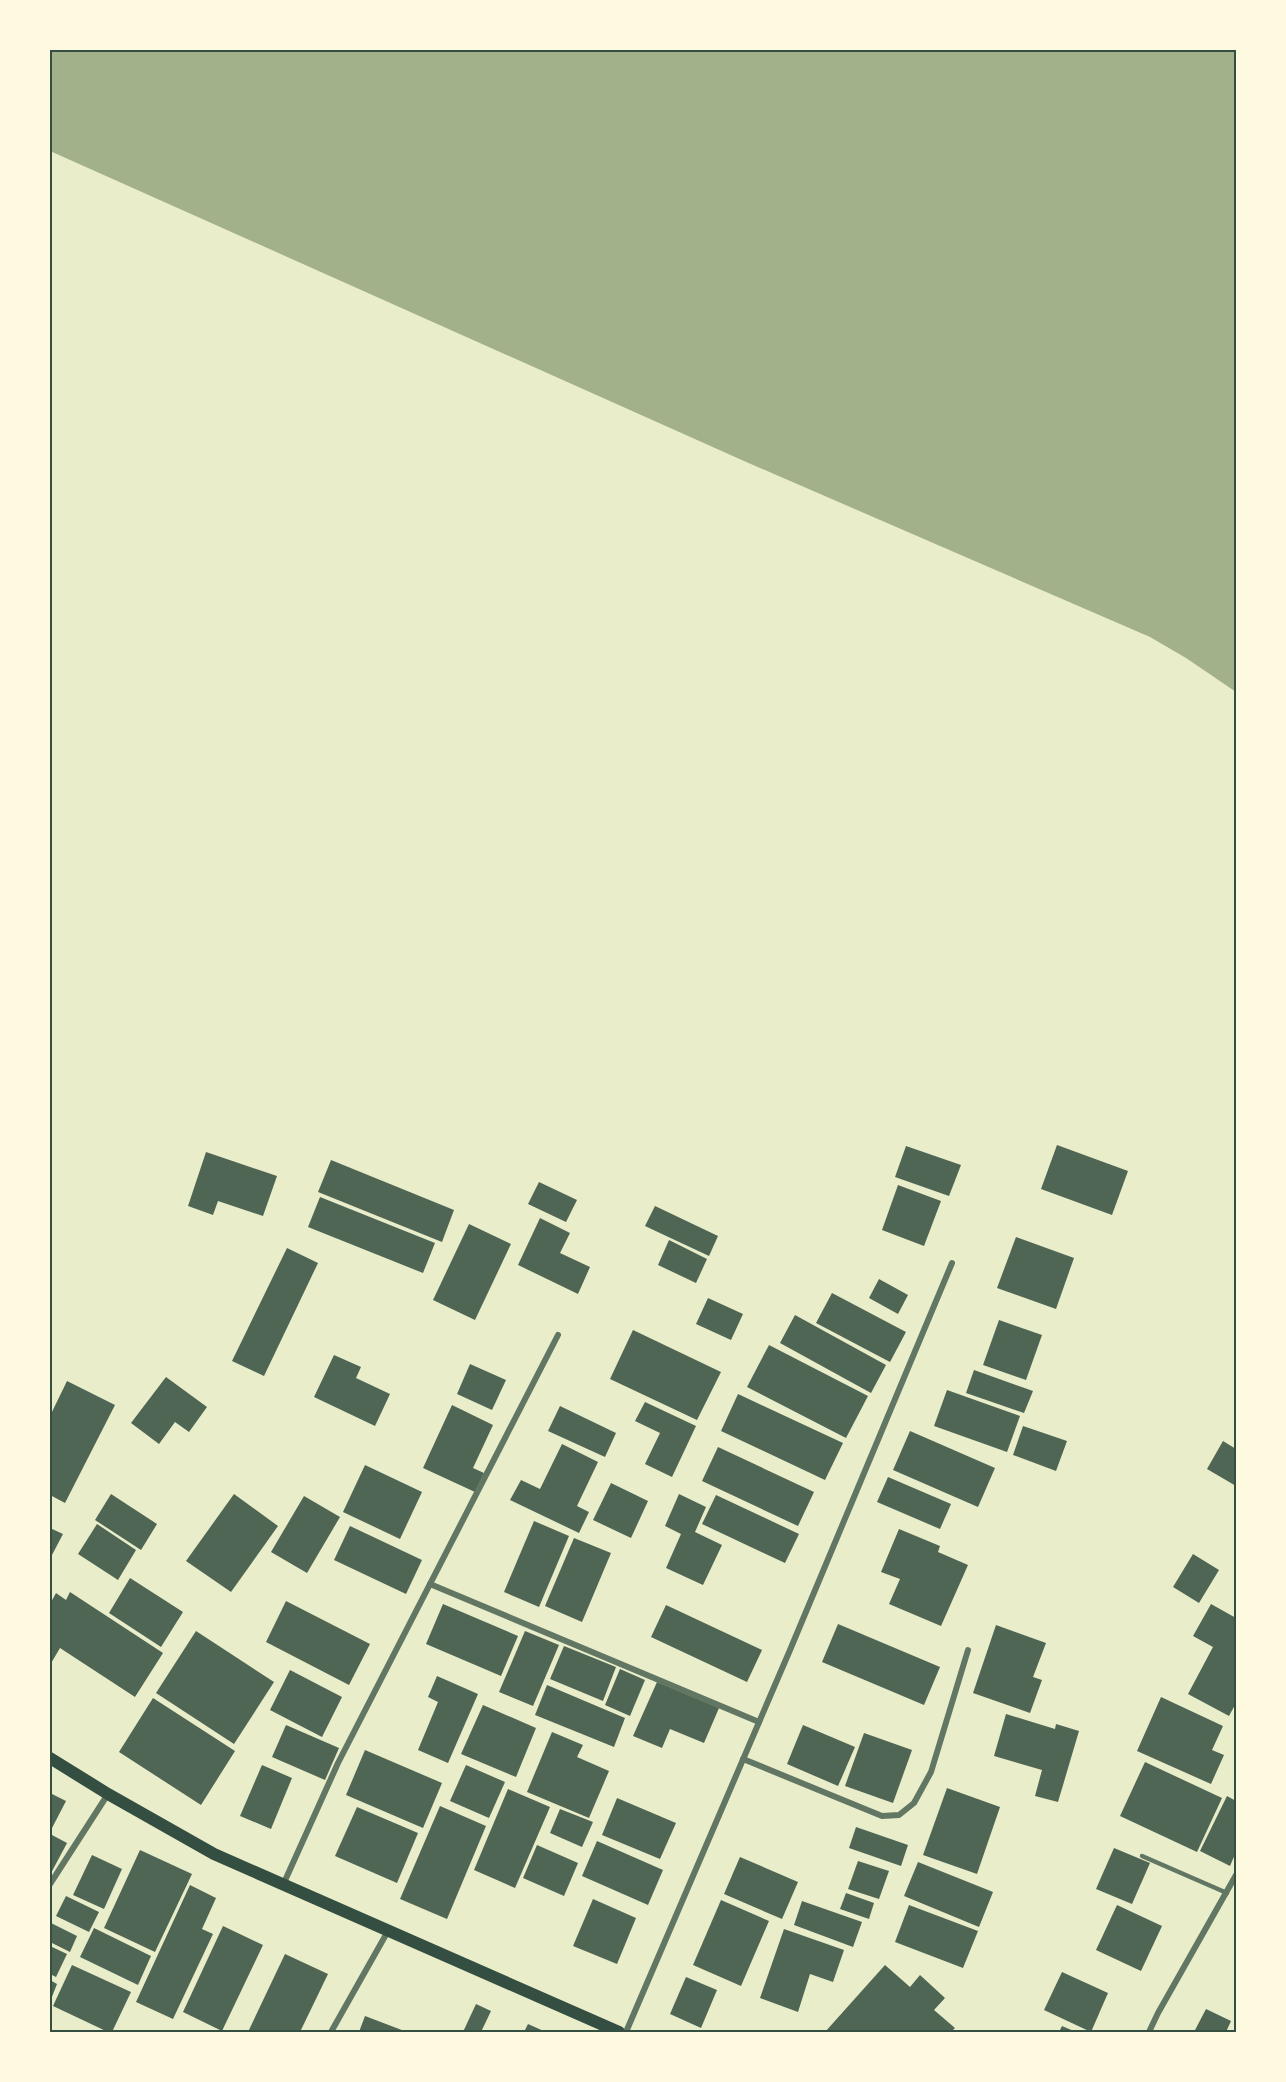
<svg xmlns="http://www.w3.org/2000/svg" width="1286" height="2082" viewBox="0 0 1286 2082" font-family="Helvetica,sans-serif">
<rect width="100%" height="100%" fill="#e9edc9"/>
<path fill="#a3b18a" d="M50 50H1236V692L1186 658 1150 637 744 461 50 151Z"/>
<g fill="#4f6655">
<path d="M1057 1145 1128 1171 1112 1215 1041 1189Z"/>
<path d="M906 1146 961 1165 949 1196 895 1177Z"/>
<path d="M206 1152 277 1176 263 1216 218 1201 213 1215 188 1206Z"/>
<path d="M331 1160 454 1210 442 1242 318 1192Z"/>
<path d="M539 1182 577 1200 566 1222 528 1204Z"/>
<path d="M898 1185 941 1201 924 1246 882 1230Z"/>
<path d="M320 1197 435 1243 423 1273 308 1227Z"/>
<path d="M655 1206 718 1236 709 1256 645 1226Z"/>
<path d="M540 1218 570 1233 560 1253 590 1267 578 1294 518 1265Z"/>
<path d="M469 1224 511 1244 475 1320 433 1300Z"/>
<path d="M1016 1237 1074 1258 1056 1309 997 1288Z"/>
<path d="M669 1240 707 1259 696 1283 658 1265Z"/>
<path d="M287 1248 318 1263 264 1376 232 1361Z"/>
<path d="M879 1279 908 1295 898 1314 869 1298Z"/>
<path d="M832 1293 906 1332 890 1362 816 1323Z"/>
<path d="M708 1298 743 1314 731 1340 696 1324Z"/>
<path d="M795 1315 886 1365 871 1393 780 1343Z"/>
<path d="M999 1320 1042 1335 1026 1380 983 1365Z"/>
<path d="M633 1330 721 1372 697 1420 610 1379Z"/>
<path d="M769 1345 868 1396 846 1438 747 1387Z"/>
<path d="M334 1355 361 1367 356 1378 390 1394 375 1426 314 1397Z"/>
<path d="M470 1364 506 1380 492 1410 457 1394Z"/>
<path d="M974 1370 1033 1391 1024 1413 966 1393Z"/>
<path d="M166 1377 207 1407 189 1432 175 1422 159 1444 131 1423Z"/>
<path d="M67 1381 115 1405 65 1503 50 1495V1416Z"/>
<path d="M947 1390 1020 1416 1007 1452 934 1426Z"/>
<path d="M738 1394 843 1443 825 1480 721 1431Z"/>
<path d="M645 1402 696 1426 672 1477 645 1464 660 1433 635 1421Z"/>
<path d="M452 1405 493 1425 473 1468 484 1473 475 1492 423 1468Z"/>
<path d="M560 1406 616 1433 605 1457 548 1431Z"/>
<path d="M1023 1426 1067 1441 1056 1471 1013 1455Z"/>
<path d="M910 1431 995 1468 978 1507 893 1470Z"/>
<path d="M1223 1441 1236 1449V1486L1207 1469Z"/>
<path d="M562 1444 598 1462 577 1506 589 1512 579 1533 510 1500 521 1480 540 1489Z"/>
<path d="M718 1447 814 1492 798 1526 702 1481Z"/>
<path d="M365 1465 422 1492 400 1539 343 1512Z"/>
<path d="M888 1477 951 1504 940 1529 877 1502Z"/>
<path d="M611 1483 648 1501 631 1538 593 1520Z"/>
<path d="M111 1494 157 1524 141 1550 95 1520Z"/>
<path d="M234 1494 278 1526 231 1592 186 1561Z"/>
<path d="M679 1494 706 1507 695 1532 722 1545 703 1585 666 1568 681 1534 665 1526Z"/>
<path d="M716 1495 799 1534 785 1563 702 1524Z"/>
<path d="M304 1496 340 1517 307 1573 271 1552Z"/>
<path d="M534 1521 569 1536 539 1607 504 1592Z"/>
<path d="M97 1524 136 1550 118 1580 78 1554Z"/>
<path d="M350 1526 422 1560 406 1594 334 1560Z"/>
<path d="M50 1528 63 1534 52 1555 50 1554Z"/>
<path d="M899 1529 940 1546 938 1552 968 1565 941 1626 889 1604 900 1579 881 1572Z"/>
<path d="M574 1538 611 1553 582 1622 545 1606Z"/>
<path d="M1193 1554 1219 1570 1199 1603 1173 1587Z"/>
<path d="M130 1578 183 1612 161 1647 109 1613Z"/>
<path d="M70 1592 163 1653 135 1697 60 1648 50 1665V1604L56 1593 66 1600Z"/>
<path d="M286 1601 370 1644 349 1685 266 1642Z"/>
<path d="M443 1604 518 1636 501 1676 426 1644Z"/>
<path d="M1211 1604 1236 1618V1703L1229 1716 1188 1694 1213 1647 1193 1636Z"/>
<path d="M666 1605 762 1650 747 1682 651 1637Z"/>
<path d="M838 1624 940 1667 924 1705 822 1662Z"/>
<path d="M996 1625 1046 1643 1033 1677 1042 1680 1030 1713 973 1693Z"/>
<path d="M196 1631 274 1682 234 1744 156 1693Z"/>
<path d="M525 1631 559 1645 533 1706 499 1692Z"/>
<path d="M564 1646 616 1667 603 1701 550 1679Z"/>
<path d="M620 1669 645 1680 630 1716 605 1705Z"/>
<path d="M290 1670 342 1697 322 1737 270 1710Z"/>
<path d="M437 1676 478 1694 448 1763 418 1750 438 1702 428 1697Z"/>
<path d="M657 1682 719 1708 704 1743 670 1729 662 1748 633 1736Z"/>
<path d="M547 1685 625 1718 614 1747 535 1715Z"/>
<path d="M1161 1697 1223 1726 1212 1750 1224 1755 1211 1784 1137 1751Z"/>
<path d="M153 1698 235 1751 201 1805 119 1752Z"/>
<path d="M483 1705 536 1728 516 1777 461 1754Z"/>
<path d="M1006 1714 1055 1729 1056 1724 1079 1731 1058 1802 1035 1796 1042 1770 994 1756Z"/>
<path d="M286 1725 339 1748 325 1780 272 1757Z"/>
<path d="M803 1725 855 1747 838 1786 787 1764Z"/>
<path d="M552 1732 583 1745 577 1757 609 1771 589 1818 527 1792Z"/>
<path d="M864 1733 912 1750 893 1803 845 1786Z"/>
<path d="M365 1750 442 1783 423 1828 346 1795Z"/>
<path d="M1145 1762 1222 1798 1197 1852 1120 1816Z"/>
<path d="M262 1765 292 1778 271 1829 240 1816Z"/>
<path d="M466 1765 505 1782 489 1818 450 1801Z"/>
<path d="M947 1788 1000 1807 977 1874 923 1855Z"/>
<path d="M508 1789 550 1807 515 1888 474 1870Z"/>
<path d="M50 1793 66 1801 51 1830 50 1829Z"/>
<path d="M1227 1796 1236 1801V1852L1230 1866 1200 1851Z"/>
<path d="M617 1798 676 1823 660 1859 602 1835Z"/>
<path d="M440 1806 486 1826 447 1919 400 1899Z"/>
<path d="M357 1807 418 1833 397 1883 335 1856Z"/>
<path d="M560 1809 593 1822 582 1847 550 1833Z"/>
<path d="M856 1827 908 1845 901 1866 849 1848Z"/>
<path d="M52 1835 67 1843 50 1875V1840Z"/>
<path d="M597 1841 663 1870 648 1905 582 1876Z"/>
<path d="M537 1845 578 1863 564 1896 523 1878Z"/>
<path d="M1114 1848 1150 1863 1132 1904 1096 1889Z"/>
<path d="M140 1850 192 1874 155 1952 104 1928Z"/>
<path d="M92 1855 122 1869 104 1909 73 1895Z"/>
<path d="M740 1857 798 1882 782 1919 724 1894Z"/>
<path d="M858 1861 889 1871 879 1899 848 1889Z"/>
<path d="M918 1862 993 1892 979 1927 904 1896Z"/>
<path d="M190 1885 216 1898 202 1929 213 1934 173 2019 136 2002Z"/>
<path d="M846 1893 874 1903 869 1919 840 1909Z"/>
<path d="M66 1896 99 1912 89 1932 56 1916Z"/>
<path d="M593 1899 636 1918 617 1964 573 1946Z"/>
<path d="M721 1900 769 1921 741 1986 693 1965Z"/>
<path d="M802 1901 862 1922 853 1947 794 1925Z"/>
<path d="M909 1905 978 1931 963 1968 895 1942Z"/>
<path d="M1117 1905 1162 1926 1141 1971 1096 1950Z"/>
<path d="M51 1923 77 1936 70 1952 50 1942Z"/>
<path d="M223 1926 263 1945 222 2031 183 2012Z"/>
<path d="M94 1928 151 1956 138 1985 80 1957Z"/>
<path d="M784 1929 844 1950 833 1982 810 1974 798 2012 760 1998Z"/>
<path d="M50 1946 67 1954 56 1977 50 1974Z"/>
<path d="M285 1954 328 1974 300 2032H248Z"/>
<path d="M72 1965 131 1992 112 2032H108L53 2006Z"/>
<path d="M885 1965 910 1987 920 1975 945 1998 934 2010 955 2028 951 2032H825Z"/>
<path d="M1062 1972 1108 1993 1091 2032 1044 2010Z"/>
<path d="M686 1977 717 1990 701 2028 670 2014Z"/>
<path d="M50 1980 57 1984 50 2002Z"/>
<path d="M476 2004 491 2011 481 2032H463Z"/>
<path d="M1206 2009 1231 2021 1226 2032H1194Z"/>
<path d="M365 2016 407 2032H359Z"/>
<path d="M528 2024 546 2032H524Z"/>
<path d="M1062 2026 1076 2032H1059Z"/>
</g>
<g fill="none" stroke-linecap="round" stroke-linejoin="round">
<path stroke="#617663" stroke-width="4.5" d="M1142 1856 1227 1893"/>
<g stroke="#617663" stroke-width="6">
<path d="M430 1584 759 1722"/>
<path d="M743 1759 882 1816 899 1815 914 1803 931 1772 968 1650"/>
<path d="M50 1884 108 1794"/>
<path d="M283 1885 338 1763 558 1335"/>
<path d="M331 2032 388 1931"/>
<path d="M626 2032 790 1650 952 1263"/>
<path d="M1149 2032 1158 2013 1236 1875"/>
</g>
<path stroke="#344e41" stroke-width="12" d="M50 1758 108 1794 214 1854 619 2032"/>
</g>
<rect width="1286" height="2082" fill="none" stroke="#fefae0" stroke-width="102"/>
<rect x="51" y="51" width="1184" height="1980" fill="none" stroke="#344e41" stroke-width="2"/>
</svg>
